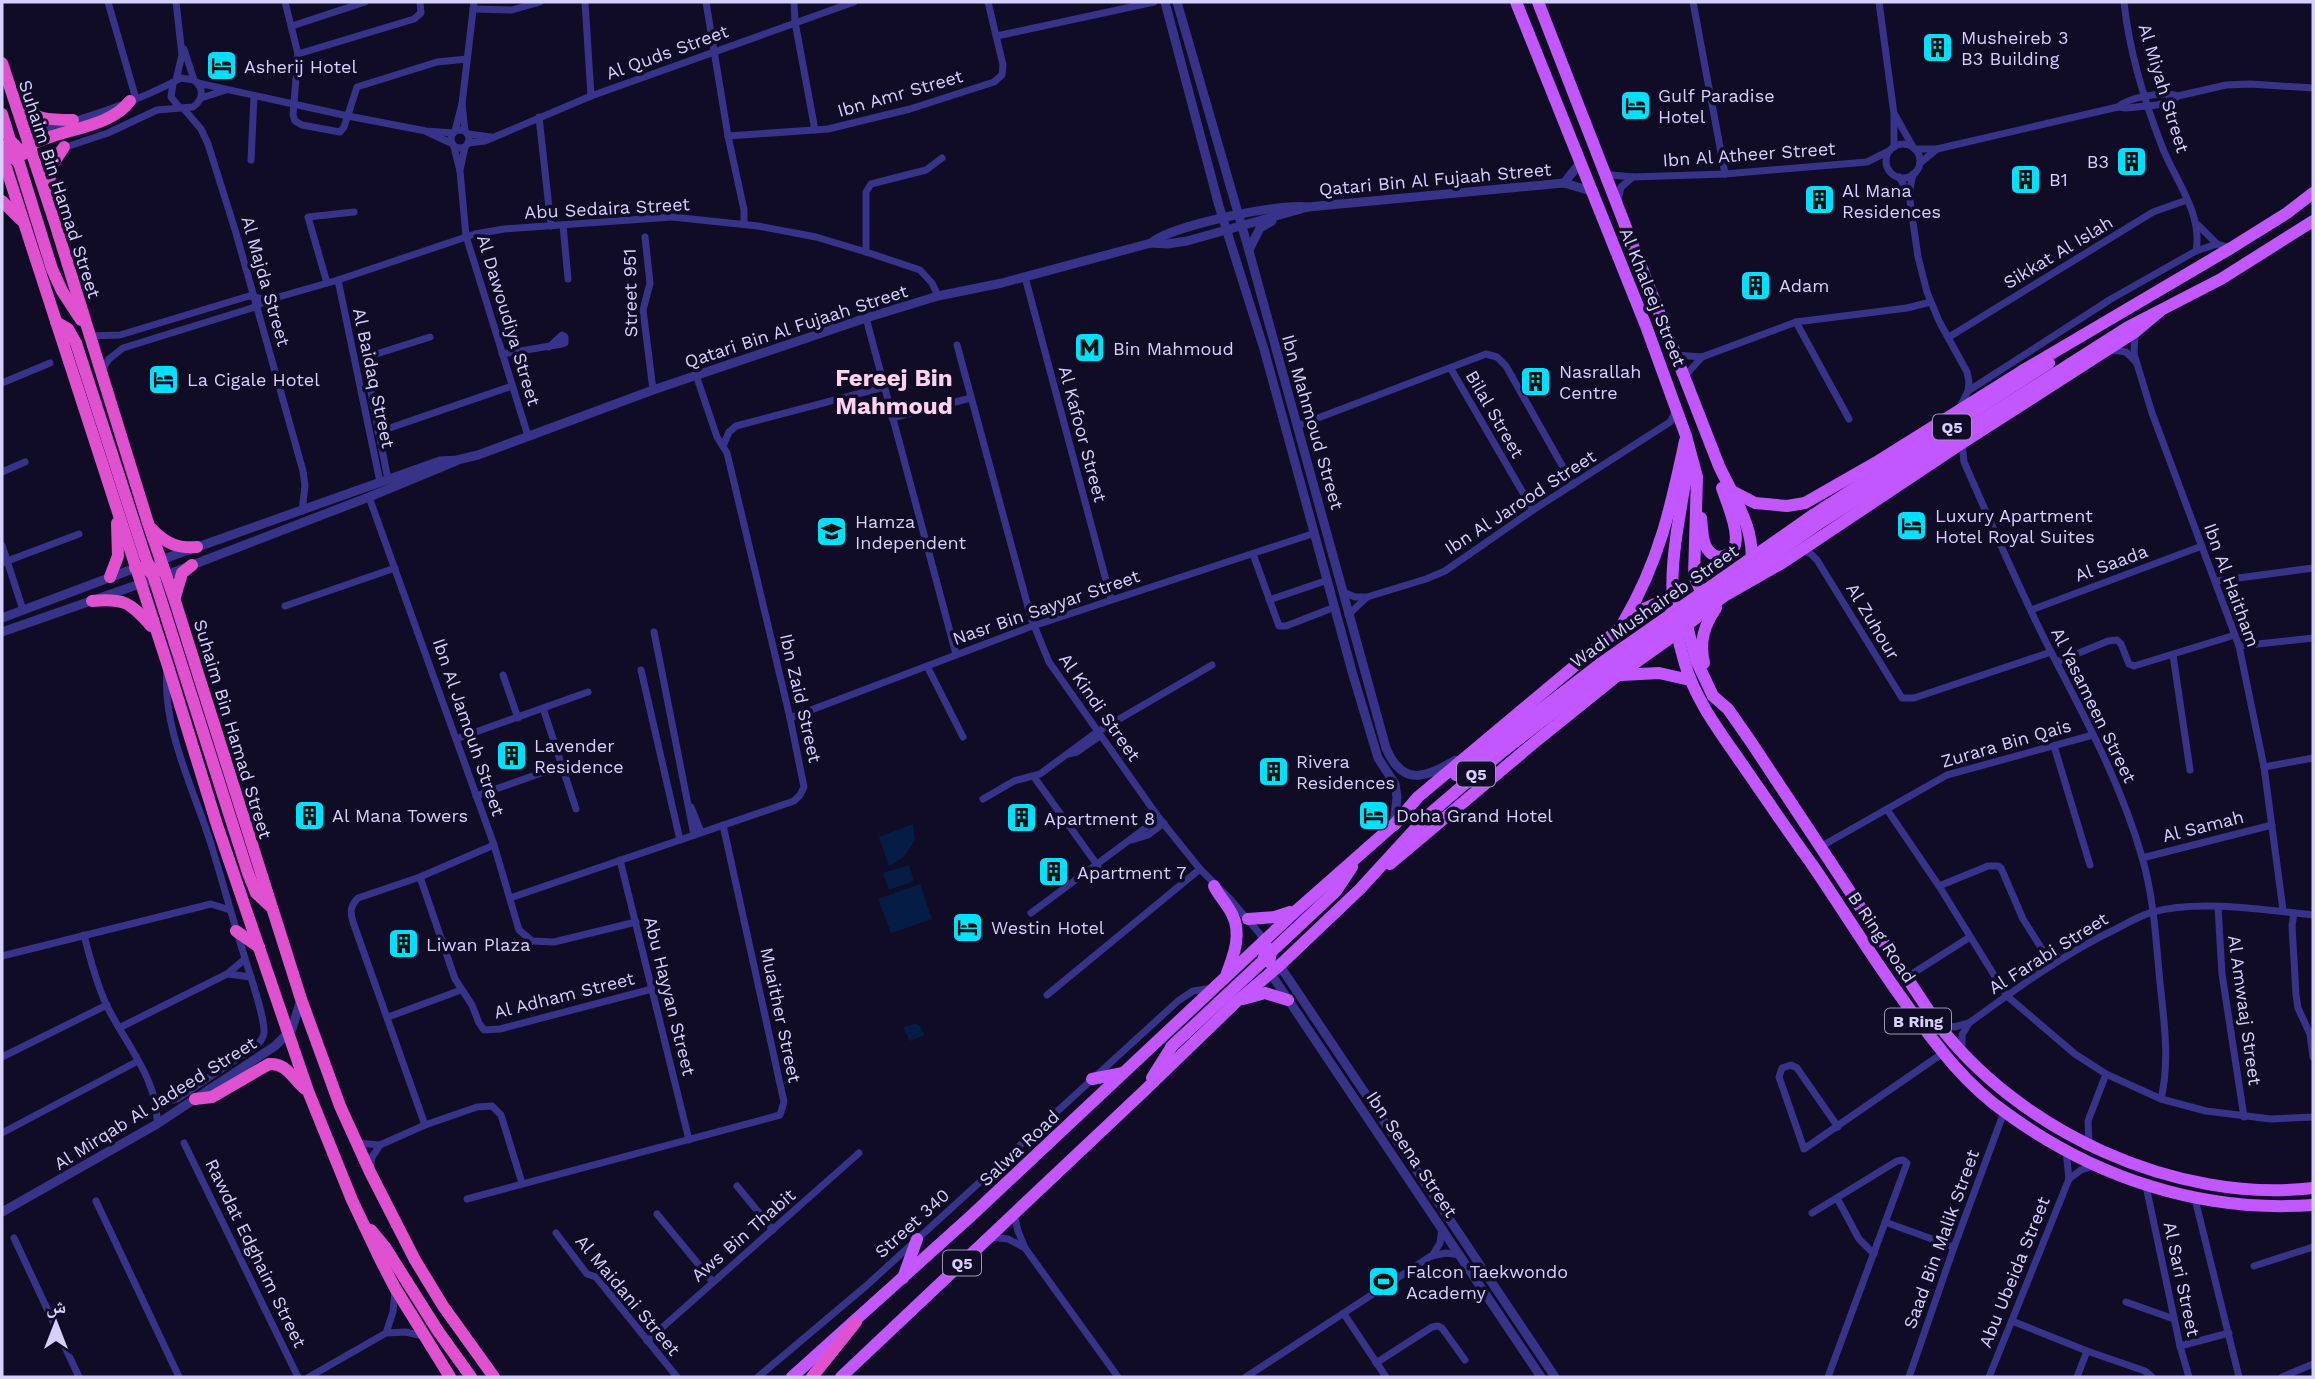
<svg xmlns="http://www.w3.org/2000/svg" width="2315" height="1379" viewBox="0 0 2315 1379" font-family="'Work Sans','Noto Naskh Arabic',sans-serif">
<rect width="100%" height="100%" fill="#110c25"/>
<g fill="#051c45">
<path d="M913 824 915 840 904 857 889 866 879 837Z"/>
<path d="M909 865 914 881 889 890 883 873Z"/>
<path d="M920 884 932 919 891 933 878 899Z"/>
<path d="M915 1024 919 1025 925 1035 910 1041 903 1027Z"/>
</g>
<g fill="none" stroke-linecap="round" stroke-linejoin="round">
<g stroke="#373388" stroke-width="7">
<path d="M108 2 136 99"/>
<path d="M285 2 298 54 293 115 295 121 302 125 340 132 344 127 357 87 437 62 467 59"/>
<path d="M585 2 591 96"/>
<path d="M706 2 728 136 744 210V224"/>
<path d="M794 2 795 22 815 130"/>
<path d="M1693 2 1725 174"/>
<path d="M1879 2 1894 114V147"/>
<path d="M2124 2C2129 51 2145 103 2163 149 2176 181 2203 215 2196 251"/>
<path d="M473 9 512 10 540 2"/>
<path d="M292 26 365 2"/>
<path d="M997 36 1154 2"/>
<path d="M184 49 194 80"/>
<path d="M298 54 414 19 421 13 420 2"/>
<path d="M176 80 182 55 176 2"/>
<path d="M198 83 348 116 426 131 453 133"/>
<path d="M173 84 171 97 179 107"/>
<path d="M201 98 226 90"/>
<path d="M462 104 465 131"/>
<path d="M2118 107 2126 108 2157 105 2172 101 2178 96 2226 85 2251 84 2313 88"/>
<path d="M184 109 201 129 208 144 236 233 303 471 305 486 302 511"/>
<path d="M1895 115 1913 147"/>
<path d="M539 117 551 226"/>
<circle cx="460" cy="139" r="9"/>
<path d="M455 131 462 104 474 2"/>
<path d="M427 132 451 143"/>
<path d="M468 134 491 137"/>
<path d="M26 135C78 120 134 104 181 78L194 80C204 88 204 99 193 107L157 110 108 133 33 158"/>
<path d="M728 136 828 129 910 109 994 82 1002 75 1003 65 988 2"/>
<path d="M468 143 485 141 591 96 854 2"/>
<circle cx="1903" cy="161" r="17"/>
<path d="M454 147 460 171 466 236 528 436"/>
<path d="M1915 149H1937L2118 107C2129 97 2164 91 2178 96"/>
<path d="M251 160 254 96"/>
<path d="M1920 163 1937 149"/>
<path d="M460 170 465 147"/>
<path d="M1605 172 1611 175 1633 177 1725 174 1867 162 1889 151"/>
<path d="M1913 174 1909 194 1918 257 1927 292 1939 321 1967 372 1969 382 1968 391"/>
<path d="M1899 177 1909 194"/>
<path d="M1618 201 1621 187 1633 177"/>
<path d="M563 225 568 279"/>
<path d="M2198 225 2217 244"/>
<path d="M645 237 650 283 643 310 653 390"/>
<path d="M866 252V192L871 184 926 170 942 158"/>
<path d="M1025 277 1111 599"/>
<path d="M338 280 380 482"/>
<path d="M327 283 308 217 354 212"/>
<path d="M866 318 956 654"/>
<path d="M1796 322 1849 419"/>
<path d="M2135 332 2134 354 2152 413 2239 646 2264 767 2283 910"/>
<path d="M90 336 120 335 249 296 268 300"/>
<path d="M1949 337 2153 212 2187 200"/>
<path d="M957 345 1031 618 1049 662 1159 818 1200 869 1231 900 1265 940"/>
<path d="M2112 350 2126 352 2135 361"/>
<path d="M502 354 562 344 565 343V337L562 335 549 347"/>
<path d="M1676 355 1702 357"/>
<path d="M1451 369 1533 510"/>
<path d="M101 371 109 359 123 348 252 308 268 300 338 280 475 234 504 229 672 217 758 226 816 237 866 252 920 270 932 283 938 296"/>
<path d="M1684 377 1702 357 1796 322 1907 308 1931 302"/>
<path d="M2 383 50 363"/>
<path d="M1959 409 1968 391 2111 299 2196 251 2217 244 2230 248"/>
<path d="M892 418 971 398"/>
<path d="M1297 426 1486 354 1497 357 1506 366 1573 485"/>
<path d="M378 432 512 386"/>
<path d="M1962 443 1964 462C1992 525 2019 589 2050 650 2085 717 2121 784 2142 857 2154 898 2156 941 2160 983 2164 1020 2170 1062 2161 1099"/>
<path d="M723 446 729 432 736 426 884 387"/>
<path d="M2 472 25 462"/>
<path d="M388 480 365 361 370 356 430 337"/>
<path d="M369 497 494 845 519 930 532 941 554 942 636 922"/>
<path d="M2 545 23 610"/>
<path d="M1801 550 1811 554 1817 560 1902 698H1914L2051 652"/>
<path d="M1253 554 1279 626H1286L1335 607"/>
<path d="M2 563 79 534"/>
<path d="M2216 581 2313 568"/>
<path d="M1343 592 1355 597H1367L1426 579 1445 571 1533 510 1670 422 1676 411"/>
<path d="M1269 600 1328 580"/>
<path d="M285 606 395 568"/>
<path d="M2031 610 2202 546"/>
<path d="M1348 615 1366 598"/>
<path d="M654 632 694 835"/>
<path d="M2239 646 2313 638"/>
<path d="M2173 655 2190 770"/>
<path d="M2057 662 2108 641 2117 640 2121 644 2129 664 2134 666 2235 635"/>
<path d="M927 666 963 737"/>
<path d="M641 670 680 840"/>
<path d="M503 675 518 718"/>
<path d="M543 708 576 809"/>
<path d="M790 718 1027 628 1315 533"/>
<path d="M456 739 588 692"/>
<path d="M2054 746 2090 865"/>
<path d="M1068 754 1077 752 1100 736"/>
<path d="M2264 767 2313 758"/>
<path d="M1034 777 1098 866"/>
<path d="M476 796 561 766"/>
<path d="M983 799 1014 781 1040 774 1097 732 1212 665"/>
<path d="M691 807 701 832"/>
<path d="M1888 811 1939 886 2007 996 2075 1054 2106 1074 2161 1099 2206 1111 2271 1119 2313 1117"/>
<path d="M1132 840 1148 835 1164 823"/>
<path d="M1820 847 1947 775 2093 735"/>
<path d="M2142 858 2272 825"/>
<path d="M620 860 689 1140"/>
<path d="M420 877 455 979 472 1005 479 1023 484 1030 500 1029 652 989"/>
<path d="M1939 886 1988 866H1998L2001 868 2023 919 2052 965"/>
<path d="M510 898 794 801 800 795 804 787 790 718 727 453 717 437 696 375"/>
<path d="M2218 907 2222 974 2244 1117"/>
<path d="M1031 913 1159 818"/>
<path d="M2294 913 2292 926 2296 995 2298 1008 2310 1034 2313 1057"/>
<path d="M84 935C90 959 96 982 106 1004 124 1042 159 1080 157 1124"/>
<path d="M2 956 211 904 230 910"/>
<path d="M228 974 251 977"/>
<path d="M1907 977 1970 937"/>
<path d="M1047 995 1200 869"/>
<path d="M388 1017 461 990"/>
<path d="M1942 1024 1954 1027 1969 1023C2017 988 2065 953 2118 928 2129 922 2141 915 2153 912 2198 899 2267 910 2313 915"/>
<path d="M119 1028 227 974 245 959"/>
<path d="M1962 1048V1035L1969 1023"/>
<path d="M2 1057 107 1005"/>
<path d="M156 1100 167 1102 177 1099 256 1046C260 1042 263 1039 264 1033 265 1016 249 973 244 955 232 917 222 879 210 841 193 787 162 728 167 670"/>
<path d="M425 1125 353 922C350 912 350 906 358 898L420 877 494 845"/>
<path d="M1838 1127 1797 1068 1791 1065 1782 1068 1779 1077 1804 1149 1943 1053"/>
<path d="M2 1133 138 1061"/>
<path d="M184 1143 298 1377"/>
<path d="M357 1143 380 1145 425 1125 477 1107 492 1106 501 1115 522 1183"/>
<path d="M2089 1144 2088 1121 2106 1074"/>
<path d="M370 1169 372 1157 380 1145"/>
<path d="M2069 1179 2081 1170 2094 1166"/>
<path d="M737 1186 773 1230"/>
<path d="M2146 1186 2180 1346 2189 1377"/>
<path d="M1837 1198 1859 1239 1874 1254"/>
<path d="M467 1199 780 1115 784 1102 723 825"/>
<path d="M2195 1199 2239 1377"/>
<path d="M96 1201 179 1377"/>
<path d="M1812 1213 1897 1161 1903 1160 1907 1163 1828 1377"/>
<path d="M657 1214 713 1282"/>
<path d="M1014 1214 1018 1231 1025 1248 1118 1377"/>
<path d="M1885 1222 1954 1247"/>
<path d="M556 1233 587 1274 596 1277 677 1377"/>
<path d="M990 1237 1008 1239 1025 1248"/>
<path d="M14 1238 79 1377"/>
<path d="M1432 1256 1440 1243 1442 1228"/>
<path d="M2254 1266 2313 1247"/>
<path d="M2126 1302 2174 1319"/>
<path d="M1344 1314 1386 1377"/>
<path d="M2012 1321 2087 1351 2145 1371 2152 1377"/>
<path d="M386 1333 393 1312 395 1290"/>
<path d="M647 1341 859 1153"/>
<path d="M2180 1346 2229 1333"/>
<path d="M1376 1363 1432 1327 1438 1326 1442 1328 1465 1360"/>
<path d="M309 1377 386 1333 405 1332 424 1336"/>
<path d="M758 1377 866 1286 1178 1001 1193 991 1213 988"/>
<path d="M1246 1377 1431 1256 1446 1253 1460 1255"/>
<path d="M1909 1377 1954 1247 2004 1112"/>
<path d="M1989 1377 2069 1179 2066 1151"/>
<path d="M2077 1377 2087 1351"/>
<path d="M2282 1377 2313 1364"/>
</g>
<g stroke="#373388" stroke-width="9">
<path d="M1165 2 1219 206 1264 349 1353 675 1378 758 1395 784 1397 797 1394 825"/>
<path d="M1177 2 1249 251 1386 748C1403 788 1426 777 1456 760"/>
<path d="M1564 183 1580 163"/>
<path d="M1151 243C1173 225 1280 203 1308 207L1564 183 1591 191"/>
<path d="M1249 250 1260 228 1272 221"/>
<path d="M158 561 440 461 457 460 478 455 653 390 866 318 938 296 1002 283 1151 243 1167 244 1187 241 1308 207"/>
<path d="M2 618 138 567"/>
<path d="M2 632 174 572 369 497 456 461"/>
<path d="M1278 963 1555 1377"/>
<path d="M1269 971 1541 1377"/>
<path d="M2 1212 157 1124 275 1046 292 1029 301 999"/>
</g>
<g stroke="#c257ff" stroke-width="12">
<path d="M1516 2 1646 326 1686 436 1697 477 1694 576 1700 589 1710 597"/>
<path d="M1538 2 1719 466C1734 498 1756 529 1751 566"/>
<path d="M1692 459C1685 476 1683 495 1680 513 1670 569 1668 608 1685 664 1696 701 1720 732 1742 764 1765 797 1787 830 1811 863 1844 911 1874 961 1909 1008 1938 1047 1965 1084 2005 1112 2095 1178 2201 1213 2313 1205"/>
<path d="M1730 490 1755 503 1787 506 1805 503 1875 463 2022 371 2231 248 2287 213 2313 193"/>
<path d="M1813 515 2049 363"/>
<path d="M1701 518C1703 534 1701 551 1718 557 1752 555 1728 507 1722 488"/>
<path d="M1818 524 2128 327 2221 279 2313 221"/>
<path d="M1624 621C1659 562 1671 507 1685 441"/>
<path d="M1704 663C1699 641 1704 626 1716 608"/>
<path d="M1622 675 1659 673 1690 680"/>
<path d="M1456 775 1600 664"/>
<path d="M1394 825 1418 797 1620 628 1644 609 1655 604H1666L1679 612 1687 626 1696 660 1713 696 1728 709 1751 742 1935 1020C2017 1131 2176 1204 2313 1188"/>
<path d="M1390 864 1535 742 1618 675 1677 633 1724 596 1782 563 1962 443 2135 332 2159 312"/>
<path d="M1214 886C1219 896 1227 904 1232 914 1242 933 1234 955 1227 973"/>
<path d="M1248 919 1275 917 1290 912"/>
<path d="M1269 962 1271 952 1336 891 1352 867"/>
<path d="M1243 999 1265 993 1288 1000"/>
<path d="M1152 1078 1172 1046 1263 961 1266 950 1265 940"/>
<path d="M1092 1079 1123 1073"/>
<path d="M903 1278 917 1239"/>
<path d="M792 1377 971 1216 1297 910 1398 821"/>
<path d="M841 1377 1143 1092 1236 1002 1279 966 1360 889 1426 817 1502 752 1604 673"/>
</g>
<g stroke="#e051cf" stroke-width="12">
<path d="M2 63 55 223 148 523 175 601 301 999 340 1106 370 1172 415 1260 443 1306 494 1377"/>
<path d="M16 102C33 120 50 120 73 120"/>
<path d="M2 114 10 140 23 154"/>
<path d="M2 146 19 163 52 269 62 291 81 320"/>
<path d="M23 150C53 128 107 131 130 101"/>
<path d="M2 155 167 663 217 825 308 1091 352 1200 380 1259 395 1288 450 1377"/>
<path d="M48 193 51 167 64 147"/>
<path d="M2 201 21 220"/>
<path d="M56 322 68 329 76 343 145 556 148 564 155 572"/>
<path d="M152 529C165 543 178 549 197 547"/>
<path d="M135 568H146L153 575 248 873 256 893 270 906"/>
<path d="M110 577 118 556 117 523"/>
<path d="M175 597 182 573 192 565"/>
<path d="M92 601C124 598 130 602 151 626"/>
<path d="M236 931 259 947"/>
<path d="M195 1099 212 1097 269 1064C287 1063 292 1078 305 1089"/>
<path d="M371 1230 385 1247 438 1331 471 1377"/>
<path d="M812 1377 856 1322"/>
</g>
<g stroke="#c257ff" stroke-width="12">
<path d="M1600 664 1813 515"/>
<path d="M1604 673 1818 524"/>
</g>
</g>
<defs>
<symbol id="building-square" viewBox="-11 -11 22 22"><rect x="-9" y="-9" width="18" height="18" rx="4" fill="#00dffb" stroke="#110c25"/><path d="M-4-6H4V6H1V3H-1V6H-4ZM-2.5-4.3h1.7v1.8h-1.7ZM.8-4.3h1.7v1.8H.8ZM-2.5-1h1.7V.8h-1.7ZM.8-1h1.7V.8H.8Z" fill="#111"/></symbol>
<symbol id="hotel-square" viewBox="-11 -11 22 22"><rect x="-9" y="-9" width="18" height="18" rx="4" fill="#00dffb" stroke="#110c25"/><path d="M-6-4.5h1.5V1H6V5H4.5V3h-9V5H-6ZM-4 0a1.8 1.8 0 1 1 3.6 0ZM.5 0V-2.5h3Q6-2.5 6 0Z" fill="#111"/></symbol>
<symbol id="metro-square" viewBox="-11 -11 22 22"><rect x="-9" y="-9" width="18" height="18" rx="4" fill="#00dffb" stroke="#110c25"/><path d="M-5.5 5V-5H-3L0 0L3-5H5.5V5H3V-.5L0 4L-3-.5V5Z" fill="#111"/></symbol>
<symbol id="school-square" viewBox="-11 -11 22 22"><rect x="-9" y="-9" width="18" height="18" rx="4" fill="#00dffb" stroke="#110c25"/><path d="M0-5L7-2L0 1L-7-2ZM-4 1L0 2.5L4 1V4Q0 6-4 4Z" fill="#111"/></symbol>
<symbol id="stadium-square" viewBox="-11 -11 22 22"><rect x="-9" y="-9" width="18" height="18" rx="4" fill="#00dffb" stroke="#110c25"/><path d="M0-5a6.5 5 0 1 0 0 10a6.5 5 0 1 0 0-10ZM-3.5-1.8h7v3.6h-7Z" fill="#111"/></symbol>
</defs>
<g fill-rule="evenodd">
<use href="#building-square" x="1920" y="30" width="35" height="35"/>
<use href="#hotel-square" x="204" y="48" width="35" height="35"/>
<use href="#hotel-square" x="1618" y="88" width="35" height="35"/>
<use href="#building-square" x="2114" y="144" width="35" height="35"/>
<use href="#building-square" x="2008" y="162" width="35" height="35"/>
<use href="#building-square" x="1802" y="182" width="35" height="35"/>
<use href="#building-square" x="1738" y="268" width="35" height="35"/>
<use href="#metro-square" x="1072" y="330" width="35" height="35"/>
<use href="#hotel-square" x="146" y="362" width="35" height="35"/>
<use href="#building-square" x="1518" y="364" width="35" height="35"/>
<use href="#hotel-square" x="1894" y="508" width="35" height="35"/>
<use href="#school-square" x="814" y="514" width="35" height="35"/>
<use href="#building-square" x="494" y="738" width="35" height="35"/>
<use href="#building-square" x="1256" y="754" width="35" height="35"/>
<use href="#building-square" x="292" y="798" width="35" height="35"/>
<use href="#hotel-square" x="1356" y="798" width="35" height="35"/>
<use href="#building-square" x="1004" y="800" width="35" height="35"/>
<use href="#building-square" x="1036" y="854" width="35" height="35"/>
<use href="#hotel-square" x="950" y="910" width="35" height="35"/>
<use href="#building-square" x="386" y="926" width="35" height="35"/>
<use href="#stadium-square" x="1366" y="1264" width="35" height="35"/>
</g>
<g text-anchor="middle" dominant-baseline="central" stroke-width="7" stroke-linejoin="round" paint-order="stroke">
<g fill="#110c25" stroke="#9b95be" stroke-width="2">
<rect x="1933" y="414.5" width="38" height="25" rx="5"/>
<rect x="1457" y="761.5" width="38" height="25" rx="5"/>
<rect x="1885" y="1008.5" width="66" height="25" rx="5"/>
<rect x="943" y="1250.5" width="38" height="25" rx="5"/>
</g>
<g font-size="16" font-weight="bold" fill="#d6d0ff">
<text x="1952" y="427">Q5</text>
<text x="1476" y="774">Q5</text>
<text x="1918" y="1021">B Ring</text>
<text x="962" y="1263">Q5</text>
</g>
<g font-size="18" fill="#d6d0ff" stroke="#110c25" text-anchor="start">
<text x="1961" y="37">Musheireb 3<tspan x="1961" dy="21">B3 Building</tspan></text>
<text x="244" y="66">Asherij Hotel</text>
<text x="1658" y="95">Gulf Paradise<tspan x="1658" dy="21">Hotel</tspan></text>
<text x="2109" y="161" text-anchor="end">B3</text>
<text x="2049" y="179">B1</text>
<text x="1842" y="190">Al Mana<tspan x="1842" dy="21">Residences</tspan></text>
<text x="1779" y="285">Adam</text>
<text x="1113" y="348">Bin Mahmoud</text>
<text x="1559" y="371">Nasrallah<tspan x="1559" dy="21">Centre</tspan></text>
<text x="187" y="379">La Cigale Hotel</text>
<text x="1935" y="515">Luxury Apartment<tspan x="1935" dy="21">Hotel Royal Suites</tspan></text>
<text x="855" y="521">Hamza<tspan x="855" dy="21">Independent</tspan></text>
<text x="534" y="745">Lavender<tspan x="534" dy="21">Residence</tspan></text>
<text x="1296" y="761">Rivera<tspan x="1296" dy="21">Residences</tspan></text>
<text x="332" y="815">Al Mana Towers</text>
<text x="1396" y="815">Doha Grand Hotel</text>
<text x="1044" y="818">Apartment 8</text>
<text x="1077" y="872">Apartment 7</text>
<text x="991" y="927">Westin Hotel</text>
<text x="426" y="944">Liwan Plaza</text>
<text x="1406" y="1271">Falcon Taekwondo<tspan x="1406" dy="21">Academy</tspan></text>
</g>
<g font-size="18" fill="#d6d0ff" stroke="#110c25">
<text transform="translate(667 52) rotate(-20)">Al Quds Street</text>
<text transform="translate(2164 88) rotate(73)">Al Miyah Street</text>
<text transform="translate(900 93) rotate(-16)">Ibn Amr Street</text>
<text transform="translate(1749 154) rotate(-4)">Ibn Al Atheer Street</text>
<text transform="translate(1435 179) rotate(-5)">Qatari Bin Al Fujaah Street</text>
<text transform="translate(60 189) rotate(72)">Suhaim Bin Hamad Street</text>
<text transform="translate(607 208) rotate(-3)">Abu Sedaira Street</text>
<text transform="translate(2058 252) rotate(-31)">Sikkat Al Islah</text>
<text transform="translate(266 281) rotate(74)">Al Majda Street</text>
<text transform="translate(630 293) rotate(-91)">Street 951</text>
<text transform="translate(1653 297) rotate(68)">Al Khaleej Street</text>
<text transform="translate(509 320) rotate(73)">Al Dawoudiya Street</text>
<text transform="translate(796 326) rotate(-18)">Qatari Bin Al Fujaah Street</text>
<text transform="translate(374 378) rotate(78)">Al Baidaq Street</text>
<text transform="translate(1495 414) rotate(60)">Bilal Street</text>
<text transform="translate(1313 422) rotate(74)">Ibn Mahmoud Street</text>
<text transform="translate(1083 434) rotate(75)">Al Kafoor Street</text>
<text transform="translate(1520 502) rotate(-33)">Ibn Al Jarood Street</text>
<text transform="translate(2111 563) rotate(-20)">Al Saada</text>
<text transform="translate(2232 585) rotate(70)">Ibn Al Haitham</text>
<text transform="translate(1654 606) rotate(-35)">Wadi Mushaireb Street</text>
<text transform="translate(1046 607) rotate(-19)">Nasr Bin Sayyar Street</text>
<text transform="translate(1873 621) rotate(59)">Al Zuhour</text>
<text transform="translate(801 698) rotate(77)">Ibn Zaid Street</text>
<text transform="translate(2094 705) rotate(64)">Al Yasameen Street</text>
<text transform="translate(1100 707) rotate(55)">Al Kindi Street</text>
<text transform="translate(469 727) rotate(71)">Ibn Al Jamouh Street</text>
<text transform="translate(233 729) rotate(73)">Suhaim Bin Hamad Street</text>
<text transform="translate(2006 743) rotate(-16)">Zurara Bin Qais</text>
<text transform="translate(2203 826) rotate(-14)">Al Samah</text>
<text transform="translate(1882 937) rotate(56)">B Ring Road</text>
<text transform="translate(2048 953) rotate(-32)">Al Farabi Street</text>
<text transform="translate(564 995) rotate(-14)">Al Adham Street</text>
<text transform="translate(670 996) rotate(76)">Abu Hayyan Street</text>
<text transform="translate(2245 1010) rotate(82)">Al Amwaaj Street</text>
<text transform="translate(781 1015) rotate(78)">Muaither Street</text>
<text transform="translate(155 1103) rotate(-32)">Al Mirqab Al Jadeed Street</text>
<text transform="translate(1019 1148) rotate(-43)">Salwa Road</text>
<text transform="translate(1412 1154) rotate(56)">Ibn Seena Street</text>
<text transform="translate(912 1223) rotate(-42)">Street 340</text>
<text transform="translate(743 1235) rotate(-41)">Aws Bin Thabit</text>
<text transform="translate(1941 1239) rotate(-70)">Saad Bin Malik Street</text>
<text transform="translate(256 1253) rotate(64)">Rawdat Edghaim Street</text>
<text transform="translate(2014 1272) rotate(-68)">Abu Ubeida Street</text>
<text transform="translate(2182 1279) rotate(78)">Al Sari Street</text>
<text transform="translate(628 1295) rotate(50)">Al Maidani Street</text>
</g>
<g font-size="24" font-weight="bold" fill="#ffd2ee" stroke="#110c25">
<text x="894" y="378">Fereej Bin<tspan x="894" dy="28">Mahmoud</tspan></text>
</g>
</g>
<rect width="2315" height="1379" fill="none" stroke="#d6d0ff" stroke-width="7"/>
<g transform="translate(56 1323)" stroke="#110c25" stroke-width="5" paint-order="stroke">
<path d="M0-5L12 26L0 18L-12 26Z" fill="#d6d0ff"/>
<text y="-10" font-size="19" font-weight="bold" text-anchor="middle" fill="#d6d0ff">ش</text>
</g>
</svg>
